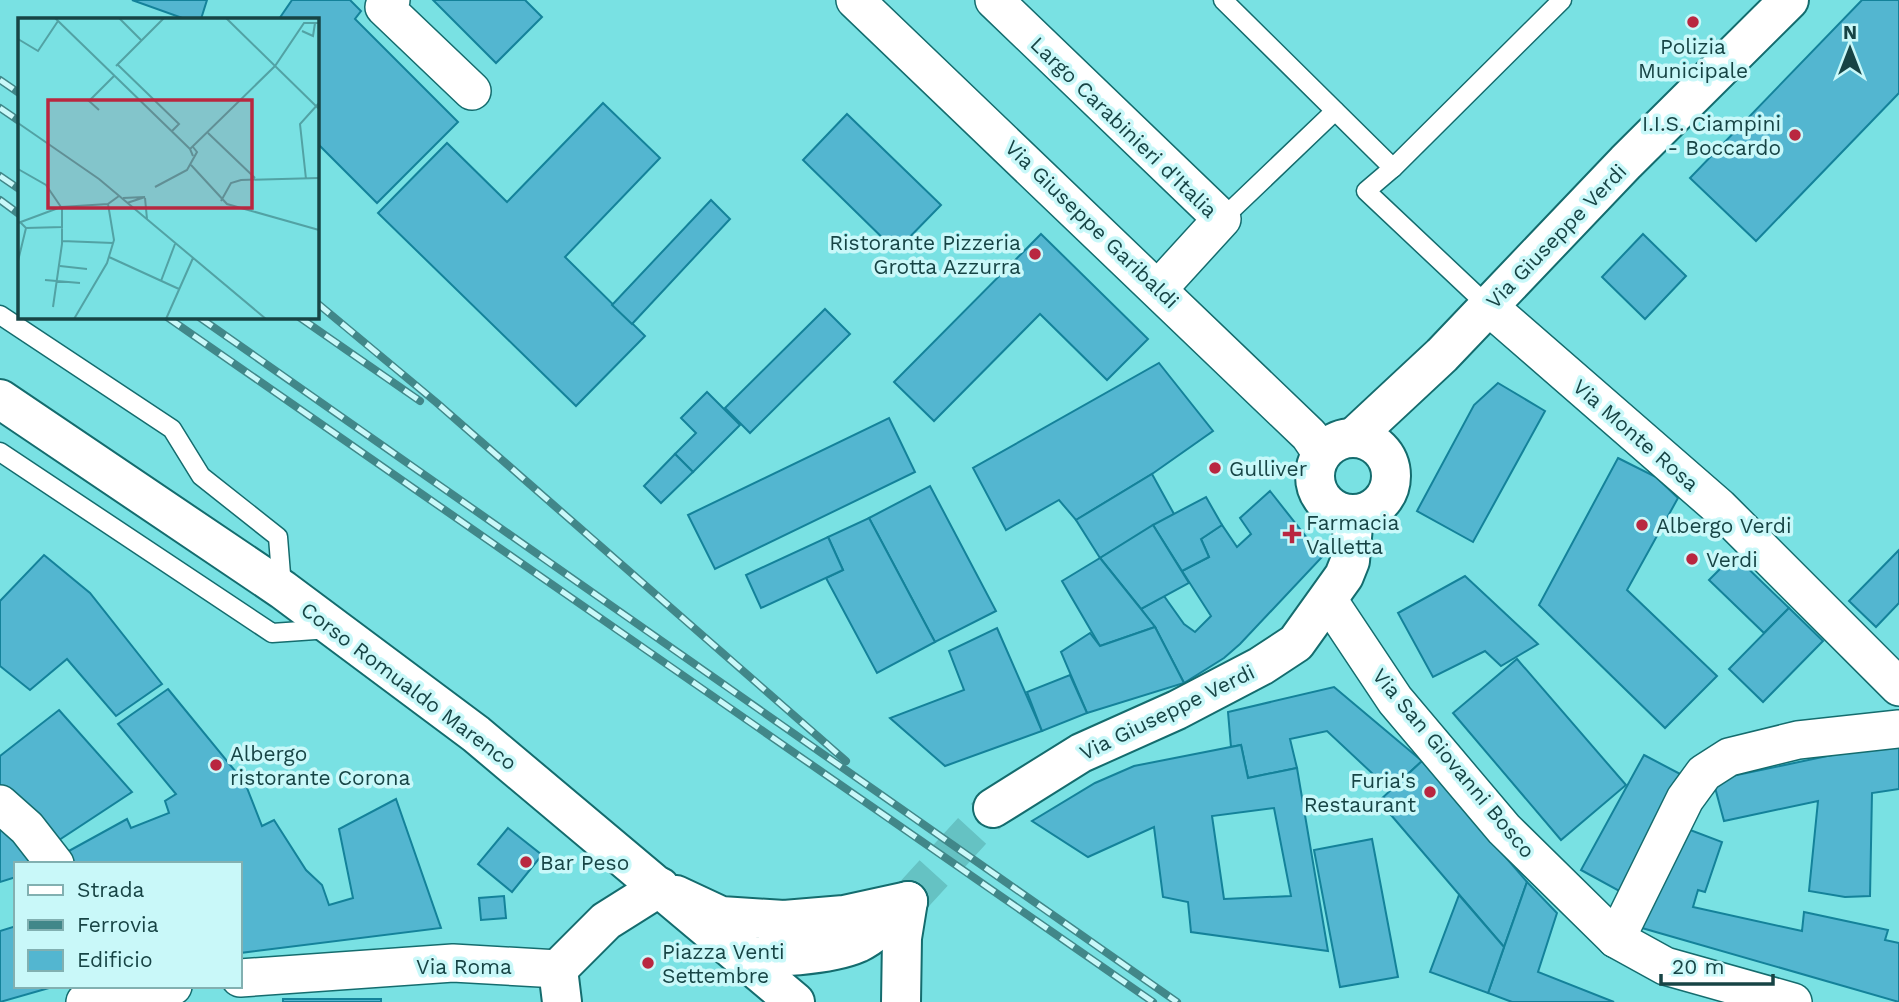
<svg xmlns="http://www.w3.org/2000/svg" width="1899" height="1002" viewBox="0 0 1899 1002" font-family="'Work Sans',sans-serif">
<rect width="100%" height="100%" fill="#79e1e3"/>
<g fill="#53b6d0" stroke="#14829a" stroke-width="2" fill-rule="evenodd">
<path d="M132 0H207L201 19H185Z"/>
<path d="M292 0H350L361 11 355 19 458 122 377 203 317 143V19H279Z"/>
<path d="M433 0H525L542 17 496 63Z"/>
<path d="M1862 0H1899V93L1756 241 1690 178Z"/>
<path d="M603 103 660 158 565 257 645 336 576 406 378 213 447 143 507 202Z"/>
<path d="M847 114 941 205 896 251 803 160Z"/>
<path d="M711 200 730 219 632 324 612 305Z"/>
<path d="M1041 234 1148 339 1107 380 1040 314 934 421 894 382Z"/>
<path d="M1643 234 1686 276 1645 319 1602 277Z"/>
<path d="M825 309 850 334 750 433 725 408Z"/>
<path d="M1159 363 1213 431 1152 474 1076 520 1059 500 1006 530 973 468Z"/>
<path d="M1498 383 1545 411 1473 542 1417 511 1474 405Z"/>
<path d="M707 392 740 425 693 472 675 454 696 433 681 418Z"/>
<path d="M889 418 915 472 715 569 688 515Z"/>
<path d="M675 454 693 472 661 503 644 486Z"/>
<path d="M1618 458 1656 477 1678 498 1627 590 1717 676 1665 728 1539 605Z"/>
<path d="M1152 474 1174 514 1100 558 1076 520Z"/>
<path d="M930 486 996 611 935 642 869 518Z"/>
<path d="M1270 491 1322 557 1240 644 1224 658 1184 683 1155 627 1141 609 1164 596 1184 624 1195 632 1211 616 1182 571 1209 557 1201 539 1222 525 1237 547 1251 534 1240 518Z"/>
<path d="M1206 497 1222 525 1201 539 1209 557 1182 571 1153 525Z"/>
<path d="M869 518 935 642 877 673 826 578 843 570 828 537Z"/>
<path d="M1153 525 1189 583 1141 609 1100 558Z"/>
<path d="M828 537 843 570 761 608 746 575Z"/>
<path d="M1899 550V603L1876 627 1849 601Z"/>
<path d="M44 555 90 593 162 684 116 716 67 659 30 690 0 666V601Z"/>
<path d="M1734 555 1789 608 1764 633 1709 580Z"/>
<path d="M1100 558 1141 609 1155 627 1100 646 1062 581Z"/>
<path d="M1465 576 1538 644 1501 666 1485 651 1433 677 1398 613Z"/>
<path d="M1789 608 1823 641 1763 702 1729 669Z"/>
<path d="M1155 627 1184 683 1087 713 1061 652 1090 633 1100 646Z"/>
<path d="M997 628 1042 731 945 766 890 718 964 690 949 651Z"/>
<path d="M1517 659 1626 785 1561 840 1453 713Z"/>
<path d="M1070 675 1087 713 1042 731 1027 692Z"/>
<path d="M1334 687 1422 761 1390 790 1327 731 1290 739 1297 768 1248 778 1241 745 1231 747 1228 712Z"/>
<path d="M168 689 245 783 262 826 274 820 306 870 322 885 329 905 353 898 339 829 396 799 441 928 240 953V864H73L67 852 127 819 131 828 169 813 165 801 176 794 118 724Z"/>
<path d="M59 710 132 792 56 842 0 793V756Z"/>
<path d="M1899 741V789L1872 793 1870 896 1845 897 1809 891 1818 801 1724 821 1713 780Z"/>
<path d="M1241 745 1248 778 1297 768 1328 951 1191 932 1188 902 1163 897 1154 827 1088 857 1032 821 1095 783 1134 766ZM1274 808 1291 896 1224 899 1212 816Z"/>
<path d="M1644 755 1684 776 1621 892 1581 870Z"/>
<path d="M1422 761 1527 882 1504 947 1379 801Z"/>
<path d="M0 815 41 864H16V877L0 882Z"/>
<path d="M1677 825 1722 842 1705 892 1698 890 1693 907 1802 931 1804 912 1888 930 1885 940 1899 943V1002L1642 928Z"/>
<path d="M508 828 542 855 512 892 478 864Z"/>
<path d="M1372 839 1398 977 1340 987 1314 850Z"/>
<path d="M1527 882 1557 913 1538 972 1614 1002H1512L1488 993Z"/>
<path d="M1459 895 1504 947 1488 993 1430 972Z"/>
<path d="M504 896 506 918 481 920 479 898Z"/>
<path d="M16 926V986H56L0 1002V931Z"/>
<rect x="283" y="999" width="98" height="3"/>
</g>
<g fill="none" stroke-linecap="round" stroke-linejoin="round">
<path stroke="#65c2c3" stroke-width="38" stroke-dasharray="38 19" stroke-linecap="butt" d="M908 901 993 808"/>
<defs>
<g id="service">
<path d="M1223 0 1393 168 1562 0"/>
<path d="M1393 168 1366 191 1488 306"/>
<path d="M1222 219 1335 111"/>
<path d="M0 315 172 429 201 476 278 537 282 587"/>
<path d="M0 452 272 633 330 629"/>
</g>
<g id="minor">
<path d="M391 0 384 7 472 91"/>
<path d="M855 0 1309 435 1322 454"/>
<path d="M994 0 1222 219 1159 288"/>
<path d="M1488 306 1719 507 1899 687"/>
<path d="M1329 601 1395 700 1504 829 1616 939 1665 966 1793 1002"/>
<path d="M0 804 27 828 55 864"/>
<path d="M1616 939 1685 799 1704 773 1729 757 1798 740 1899 729"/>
<path d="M240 978 453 963 558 969"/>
<path d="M85 1002 124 992 173 986"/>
</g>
<g id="tertiary">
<path d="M1353 438 1442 355 1626 162 1789 0"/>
<circle cx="1353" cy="476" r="38"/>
<path d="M993 808 1081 753 1177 710 1261 666 1296 643 1344 576 1350 561 1354 514"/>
<path d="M676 895 721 916 784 920 844 915 908 901C893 915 877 934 858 943 831 955 767 960 739 954"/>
<path d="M901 1002 902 938 908 901"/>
</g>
<g id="secondary">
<path d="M0 399 283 590 476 734 795 1002"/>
<path d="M562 1002 558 969 606 921 660 887"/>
</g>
</defs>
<use href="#service" stroke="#146c6e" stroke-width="21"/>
<use href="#minor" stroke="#146c6e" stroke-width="40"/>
<use href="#tertiary" stroke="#146c6e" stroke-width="42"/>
<use href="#secondary" stroke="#146c6e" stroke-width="42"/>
<use href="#service" stroke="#fff" stroke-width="18"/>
<use href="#minor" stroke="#fff" stroke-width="37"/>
<use href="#tertiary" stroke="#fff" stroke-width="38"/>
<use href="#secondary" stroke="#fff" stroke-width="38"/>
<defs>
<g id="rail">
<path d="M0 80 19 93"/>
<path d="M0 108 19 121"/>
<path d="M0 176 19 189"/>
<path d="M0 200 19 214"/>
<path d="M317 303 437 403 846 761"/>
<path d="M167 317 1153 1002"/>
<path d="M199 317 1177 1002"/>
<path d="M299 317 420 401"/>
</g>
</defs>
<use href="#rail" stroke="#418789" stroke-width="8"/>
<use href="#rail" stroke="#c9f8f9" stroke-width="5" stroke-dasharray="16" stroke-linecap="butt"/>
</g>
<g fill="#b92740" stroke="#c9f8f9" stroke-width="2.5">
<circle cx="1693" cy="22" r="7"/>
<circle cx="1795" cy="135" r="7"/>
<circle cx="1035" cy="254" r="7"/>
<circle cx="1215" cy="468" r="7"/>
<circle cx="1642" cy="525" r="7"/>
<path d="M1288.5 523.5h7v7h7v7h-7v7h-7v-7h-7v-7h7z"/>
<circle cx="1692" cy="559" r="7"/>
<circle cx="216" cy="765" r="7"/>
<circle cx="1430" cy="792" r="7"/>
<circle cx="526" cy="862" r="7"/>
<circle cx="648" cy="963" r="7"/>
</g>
<g text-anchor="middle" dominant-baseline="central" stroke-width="7" stroke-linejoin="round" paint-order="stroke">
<g font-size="21" fill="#174445" stroke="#c9f8f9" text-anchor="start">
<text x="1693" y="46" text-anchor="middle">Polizia<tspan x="1693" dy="24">Municipale</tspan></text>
<text x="1781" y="123" text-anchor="end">I.I.S. Ciampini<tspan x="1781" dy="24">- Boccardo</tspan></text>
<text x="1021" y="242" text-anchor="end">Ristorante Pizzeria<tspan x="1021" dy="24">Grotta Azzurra</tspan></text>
<text x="1229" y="468">Gulliver</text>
<text x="1306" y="522">Farmacia<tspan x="1306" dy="24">Valletta</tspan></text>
<text x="1656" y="525">Albergo Verdi</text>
<text x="1706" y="559">Verdi</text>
<text x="230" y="753">Albergo<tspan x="230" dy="24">ristorante Corona</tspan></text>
<text x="1416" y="780" text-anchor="end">Furia's<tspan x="1416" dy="24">Restaurant</tspan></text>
<text x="540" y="862">Bar Peso</text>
<text x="662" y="951">Piazza Venti<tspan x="662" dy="24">Settembre</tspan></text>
</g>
<g font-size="21" fill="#174445" stroke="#c9f8f9">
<text transform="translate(1124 127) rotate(44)">Largo Carabinieri d'Italia</text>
<text transform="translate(1092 224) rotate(44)">Via Giuseppe Garibaldi</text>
<text transform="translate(1556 236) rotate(-46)">Via Giuseppe Verdi</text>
<text transform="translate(1636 435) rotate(41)">Via Monte Rosa</text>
<text transform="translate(409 686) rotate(37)">Corso Romualdo Marenco</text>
<text transform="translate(1167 712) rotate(-26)">Via Giuseppe Verdi</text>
<text transform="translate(1454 763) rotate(50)">Via San Giovanni Bosco</text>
<text x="464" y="966">Via Roma</text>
</g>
</g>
<g transform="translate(18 18)">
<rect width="301" height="301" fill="#79e1e3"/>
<path fill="none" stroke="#52a2a4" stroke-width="2" d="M37 0 172 131M101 0 124 23M208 0 301 91M284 13 295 18 297 5M0 21 20 33 40 3M99 46 161 106 154 113M98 48 146 0M81 92 71 83 97 57M0 105 81 161 248 301M190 115 237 160M175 138 172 131 257 48 286 5H301M173 147 209 186 301 212M0 151 28 167 43 189M288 161 282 106 301 85M137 169 169 152 179 134 175 129M105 180 127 179 109 185M127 180 129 201M203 183 213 165 223 162 301 160M2 204 8 210 45 209M0 205 43 189 90 186M44 223 95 225M91 239 161 271M0 243 8 210M42 248 69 251M27 262 62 265M143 263 157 226M35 289 44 226V189M56 301 89 245 96 222 90 186 101 178M148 301 175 240"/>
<path fill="#b92740" fill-opacity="0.15" stroke="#b92740" stroke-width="3.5" d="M30 82H234V190H30Z"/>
<rect width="301" height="301" fill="none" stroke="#174445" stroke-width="3.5"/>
</g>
<rect x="14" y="862" width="228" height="126" fill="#c9f8f9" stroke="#82b0b1" stroke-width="2"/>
<rect x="28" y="885" width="35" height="10" fill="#ffffff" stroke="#82b0b1" stroke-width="2"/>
<text x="77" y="897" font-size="21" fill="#174445">Strada</text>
<rect x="28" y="920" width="35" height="10" fill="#418789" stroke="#82b0b1" stroke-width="2"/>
<text x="77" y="932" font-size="21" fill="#174445">Ferrovia</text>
<rect x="28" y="950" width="35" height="21" fill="#53b6d0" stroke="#82b0b1" stroke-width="2"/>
<text x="77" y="967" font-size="21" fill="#174445">Edificio</text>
<g transform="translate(1850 49)" stroke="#c9f8f9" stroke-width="5" paint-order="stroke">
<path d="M0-5L12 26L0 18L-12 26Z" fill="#174445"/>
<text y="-10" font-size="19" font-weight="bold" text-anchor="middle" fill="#174445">N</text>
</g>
<path d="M1661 974v10h112v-10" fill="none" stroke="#174445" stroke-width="3.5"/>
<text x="1672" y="974" font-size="21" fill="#174445" stroke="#c9f8f9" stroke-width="5" paint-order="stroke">20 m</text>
</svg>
